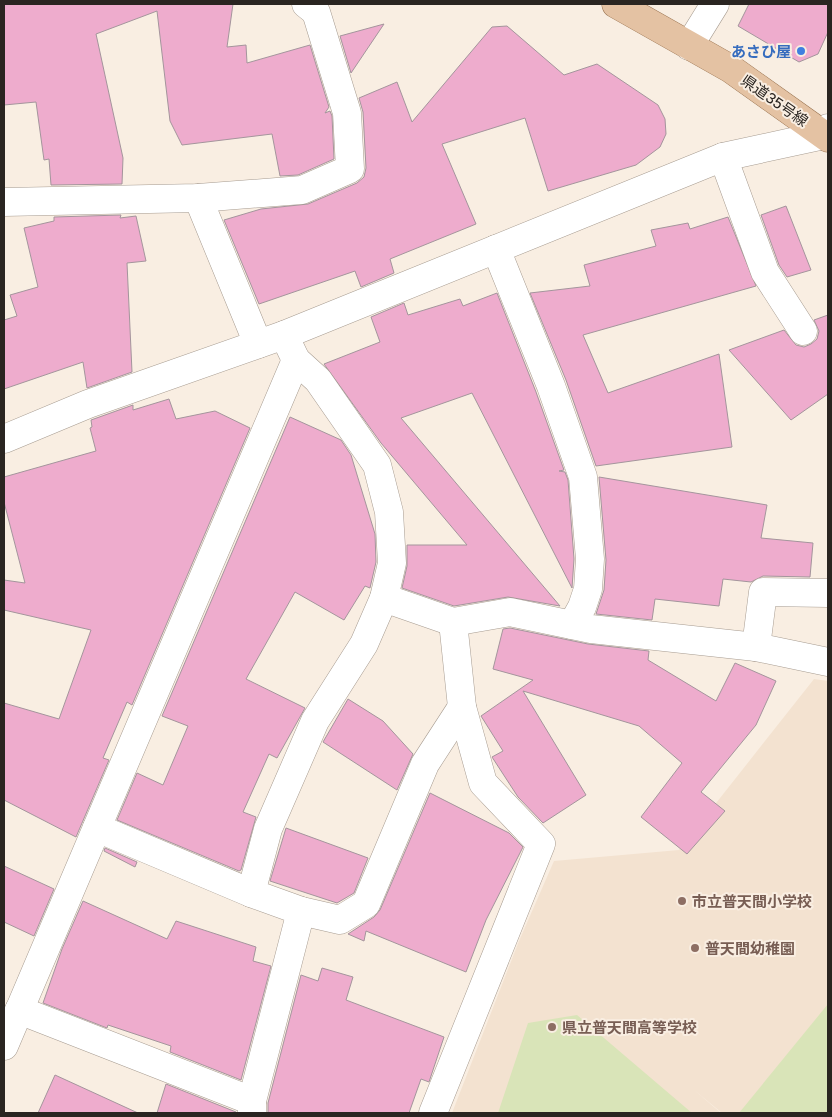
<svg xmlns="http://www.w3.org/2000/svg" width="832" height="1117" viewBox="0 0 832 1117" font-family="'Golos Text','Noto Sans JP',sans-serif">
<rect width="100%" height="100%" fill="#f9eee2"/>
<path fill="#f3e2d0" d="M814 679 828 681V1113H722L693 1089 721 1113H452L519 941 554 861 679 850Z"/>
<g fill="#d9e4b8">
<path d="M828 1004V1113H739Z"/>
<path d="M577 1015 692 1113H498L528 1023Z"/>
</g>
<g fill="#eeaccd" stroke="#a4959c">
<path d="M4 4H233L227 47 246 45 247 63 310 45 329 107 325 113 330 111 332 116 334 159 298 175 280 176 272 134 182 145 170 121 157 11 96 34 123 158 122 184 51 185 49 159 44 160 36 102 4 105Z"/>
<path d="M749 4H828V32L818 54 799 62 738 26Z"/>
<path d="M384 24 351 73 340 36Z"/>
<path d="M507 26 564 75 597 64 658 105 665 119 666 134 660 147 636 165 548 191 525 118 442 144 476 224 390 259 394 273 361 287 355 271 259 304 224 220 261 209 308 204 357 183 364 177 366 168 363 112 359 98 397 82 412 122 492 27Z"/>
<path d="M786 206 811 270 787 277 779 265 761 215Z"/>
<path d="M121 215 120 218 136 216 146 261 127 263 132 372 87 388 83 362 4 389V320L17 316 10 295 38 287 24 228 54 221V217Z"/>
<path d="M728 217 756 286 583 335 608 393 719 354 732 447 596 466 566 380 530 293 590 286 584 265 656 246 651 230 688 223 690 229Z"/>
<path d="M497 293 536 392 564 470 559 471 565 472 568 480 574 559 572 588 472 393 401 418 560 606 508 597 454 606 402 588 407 566V545H467L381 443 324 364 380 342 371 317 404 303 408 315 460 299 463 306Z"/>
<path d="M828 315V394L791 420 729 350 784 330 796 345 804 347 811 344 817 339 819 331 814 320Z"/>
<path d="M169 399 176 419 215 411 250 428 132 705 127 702 103 758 109 760 76 837 4 800V703L59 719 91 630 4 610V580L25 583 4 502V477L96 451 90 428 92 427 91 420 133 405V410Z"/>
<path d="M290 417 341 440 351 455 375 534 376 562 370 588 365 586 344 620 295 592 246 679 305 708 277 758 269 754 243 812 256 817 241 870 239 871 117 820 137 773 163 785 188 726 162 716Z"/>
<path d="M599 477 767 505 761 538 813 543 810 577 763 576 751 582 723 579 719 606 655 599 652 620 596 614 604 590 606 560Z"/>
<path d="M510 628 588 644 649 651 648 660 716 701 735 663 776 681 756 725 701 792 725 811 687 854 641 817 682 763 639 726 523 691 586 795 543 823 518 797 492 757 503 751 481 716 533 680 493 669 503 629Z"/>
<path d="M348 699 383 721 413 754 397 790 323 742Z"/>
<path d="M430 793 509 833 523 847 486 920 466 972 366 931 364 941 348 934 374 917 380 910Z"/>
<path d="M286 828 368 858 354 893 337 903 270 881Z"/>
<path d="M105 848 137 862 135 867 104 851Z"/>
<path d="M4 866 54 889 34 936 4 922Z"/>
<path d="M83 901 167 939 176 921 256 947 253 961 271 966 241 1080 170 1052 171 1046 108 1025 107 1028 43 1003 62 949Z"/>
<path d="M322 968 353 977 346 1000 444 1037 429 1082 421 1079 409 1113H268V1103L301 975 318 981Z"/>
<path d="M55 1075 138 1113H38Z"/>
<path d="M166 1084 236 1112V1113H157Z"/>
</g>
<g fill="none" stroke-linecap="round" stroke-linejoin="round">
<defs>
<g id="minor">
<path d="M689 46 715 4"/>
<path d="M723 157 765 272 803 331"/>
<path d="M198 198 258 344"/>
<path d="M4 202 198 198 302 190 350 169 347 113 316 12 306 4"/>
<path d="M496 249 551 386 583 477 590 559 588 589 582 607 572 625"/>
<path d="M4 439 88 404 284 335 723 157 824 135 828 128"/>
<path d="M384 598 453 622 510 612 591 629 756 647 828 662"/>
<path d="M756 647 763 592 828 593"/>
<path d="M97 828 251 893"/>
<path d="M301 911 340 920 366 904 425 764 462 707"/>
<path d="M19 1010 252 1101"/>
<path d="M4 1046 296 360"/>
<path d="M252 1113V1101L301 911 251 893 268 829 315 721 364 644 384 598 392 563 389 512 377 465 318 380 296 360 284 335"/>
<path d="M433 1113 541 844 483 783 462 707 453 622"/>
</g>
<path id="major" d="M616 4 731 69 828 138"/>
</defs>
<use href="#minor" stroke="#a79c91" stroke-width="29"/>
<use href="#major" stroke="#97714e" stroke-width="29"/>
<use href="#minor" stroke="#fff" stroke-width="28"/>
<use href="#major" stroke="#e4c2a3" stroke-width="28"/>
</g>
<circle fill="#3f7fe0" stroke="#f9eee2" stroke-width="2" cx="801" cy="51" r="5"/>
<g fill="#8d6e63" stroke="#f9eee2" stroke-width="2">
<circle cx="682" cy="901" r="5"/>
<circle cx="695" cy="948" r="5"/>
<circle cx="552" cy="1027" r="5"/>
</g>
<g text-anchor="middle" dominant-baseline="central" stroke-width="4" stroke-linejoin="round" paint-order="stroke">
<g font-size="15" font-weight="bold" fill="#366cbe" stroke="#f9eee2" text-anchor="end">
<text x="791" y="51">あさひ屋</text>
</g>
<g font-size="15" fill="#2a2521" stroke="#f9eee2">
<text transform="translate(775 100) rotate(35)">県道35号線</text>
</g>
<g font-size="15" font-weight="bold" fill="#785e54" stroke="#f9eee2" text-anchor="start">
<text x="692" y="901">市立普天間小学校</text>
<text x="705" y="948">普天間幼稚園</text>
<text x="562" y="1027">県立普天間高等学校</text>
</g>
</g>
<rect width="832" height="1117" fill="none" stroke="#2a2521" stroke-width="10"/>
</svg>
